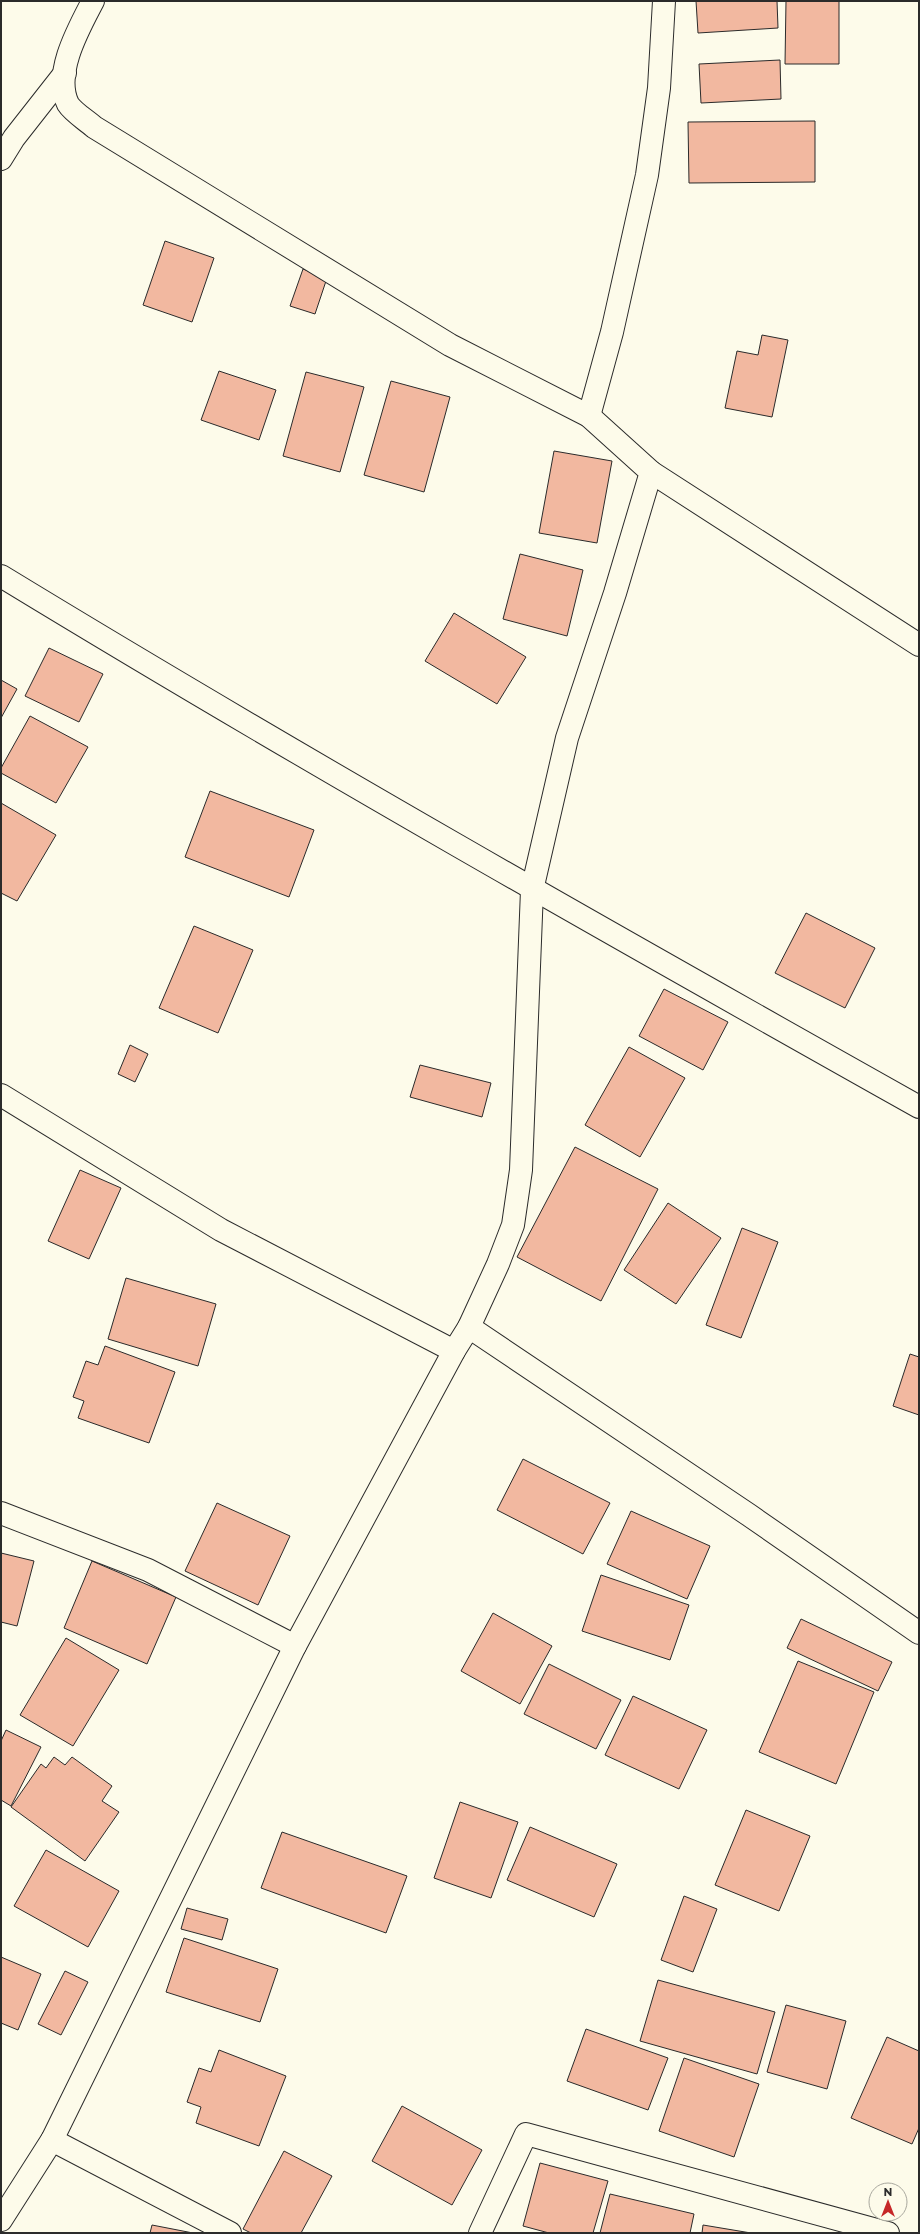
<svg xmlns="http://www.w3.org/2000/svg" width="920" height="2234" viewBox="0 0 920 2234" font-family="Montserrat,sans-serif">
<rect width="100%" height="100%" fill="#fdfbea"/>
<g fill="#f2b8a0" stroke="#2b2b2b">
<path d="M696 1H777L778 28 698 33Z"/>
<path d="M786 1H839V64H785Z"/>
<path d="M780 60 781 99 701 103 699 64Z"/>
<path d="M815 121V182L689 183 688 122Z"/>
<path d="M165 241 214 258 192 322 143 305Z"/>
<path d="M303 269 327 278 315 314 290 306Z"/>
<path d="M762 335 788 340 772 417 725 408 737 351 758 355Z"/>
<path d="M219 371 276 390 259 440 201 420Z"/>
<path d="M306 372 364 387 340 472 283 456Z"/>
<path d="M391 381 450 397 424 492 364 475Z"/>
<path d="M554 451 612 461 597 543 539 533Z"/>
<path d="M520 554 583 570 567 636 503 619Z"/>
<path d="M454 613 526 657 497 704 425 661Z"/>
<path d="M49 648 103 674 79 722 25 696Z"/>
<path d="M1 680 17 689 1 718Z"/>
<path d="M30 716 88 747 56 803 1 773V768Z"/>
<path d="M210 791 314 830 289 897 185 857Z"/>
<path d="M1 803 56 835 17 901 1 893Z"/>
<path d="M806 913 875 948 845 1008 775 973Z"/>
<path d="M194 926 253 950 218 1033 159 1008Z"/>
<path d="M664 989 728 1022 703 1070 639 1036Z"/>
<path d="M130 1045 148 1054 135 1082 118 1074Z"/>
<path d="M629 1047 685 1078 640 1157 585 1125Z"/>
<path d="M420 1065 491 1083 482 1117 410 1097Z"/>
<path d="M575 1147 658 1189 601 1301 517 1257Z"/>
<path d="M80 1170 121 1188 89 1259 48 1241Z"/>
<path d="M668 1203 721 1238 676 1304 624 1270Z"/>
<path d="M742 1228 778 1242 741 1338 706 1325Z"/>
<path d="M126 1278 216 1304 198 1366 108 1339Z"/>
<path d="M105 1346 175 1372 149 1443 78 1418 84 1401 73 1397 86 1361 98 1365Z"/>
<path d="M910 1354 919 1357V1415L893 1406Z"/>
<path d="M523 1459 610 1503 583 1554 497 1510Z"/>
<path d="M217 1503 290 1536 258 1605 185 1571Z"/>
<path d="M631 1511 710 1546 687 1599 607 1564Z"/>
<path d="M1 1553 34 1561 17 1626 1 1622Z"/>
<path d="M92 1561 176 1597 147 1664 64 1628Z"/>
<path d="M601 1575 689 1605 670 1660 582 1631Z"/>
<path d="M493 1613 552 1646 520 1704 461 1671Z"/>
<path d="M801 1619 892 1662 878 1691 787 1648Z"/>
<path d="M66 1638 119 1670 73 1746 20 1715Z"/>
<path d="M798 1661 874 1692 836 1784 759 1752Z"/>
<path d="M549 1664 621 1700 596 1749 524 1714Z"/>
<path d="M633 1696 707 1730 679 1789 605 1755Z"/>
<path d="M6 1730 41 1747 11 1806 1 1800V1741Z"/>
<path d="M54 1757 65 1765 72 1757 112 1786 102 1801 119 1812 85 1861 11 1807 41 1764 46 1768Z"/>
<path d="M460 1802 518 1822 491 1898 434 1878Z"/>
<path d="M746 1810 810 1836 779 1911 715 1885Z"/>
<path d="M530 1827 617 1864 594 1917 507 1880Z"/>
<path d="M282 1832 407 1876 386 1933 261 1888Z"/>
<path d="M46 1850 119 1891 88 1947 14 1906Z"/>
<path d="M684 1896 717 1909 693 1972 661 1960Z"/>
<path d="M187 1908 228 1919 222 1940 181 1929Z"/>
<path d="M184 1938 278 1969 260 2022 166 1992Z"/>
<path d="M1 1957 41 1974 18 2030 1 2023Z"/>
<path d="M65 1971 88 1982 61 2035 38 2024Z"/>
<path d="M658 1980 775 2012 757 2074 640 2041Z"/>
<path d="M786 2005 846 2021 827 2089 767 2072Z"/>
<path d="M586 2029 668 2058 648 2110 567 2081Z"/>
<path d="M887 2037 919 2051V2128L912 2144 851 2118Z"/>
<path d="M219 2050 286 2076 259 2146 196 2123 201 2107 187 2102 199 2068 211 2072Z"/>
<path d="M684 2058 759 2084 734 2157 659 2131Z"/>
<path d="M402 2106 482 2150 452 2205 372 2161Z"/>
<path d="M284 2151 332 2176 301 2233H251L243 2229Z"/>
<path d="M540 2163 608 2181 593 2233H549L523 2226Z"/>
<path d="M610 2194 694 2214 690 2233H600Z"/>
<path d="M152 2225 193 2233H150Z"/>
<path d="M703 2225 751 2233H702Z"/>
</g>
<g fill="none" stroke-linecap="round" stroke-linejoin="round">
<defs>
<g id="minor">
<path d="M1 159 14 138 65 73"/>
<path d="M589 416 612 332 647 175 659 88 664 1"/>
<path d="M651 472 919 645"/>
<path d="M1 576C303 760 611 934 919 1107"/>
<path d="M1 1095 221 1230 454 1351"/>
<path d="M469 1327 749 1515 919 1633"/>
<path d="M1 1513 148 1570 295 1646"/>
<path d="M52 2140 230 2233"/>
<path d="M1 2220 52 2140 295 1646 454 1351 469 1327 498 1264 513 1225 521 1170 532 890 567 738 615 593 651 472 589 416 450 345 94 127C86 120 73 112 68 104 53 73 79 28 93 1"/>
<path d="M480 2233 526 2134 888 2233"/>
</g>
</defs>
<use href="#minor" stroke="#2b2b2b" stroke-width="24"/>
<use href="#minor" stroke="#fdfbea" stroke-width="22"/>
</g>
<rect width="920" height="2234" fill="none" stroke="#2b2b2b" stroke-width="4"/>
<g transform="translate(888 2202)"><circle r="19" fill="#fdfbea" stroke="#a9a89e"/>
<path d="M0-3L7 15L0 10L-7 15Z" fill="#c62828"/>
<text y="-6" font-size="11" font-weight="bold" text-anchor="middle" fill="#2b2b2b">N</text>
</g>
</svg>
